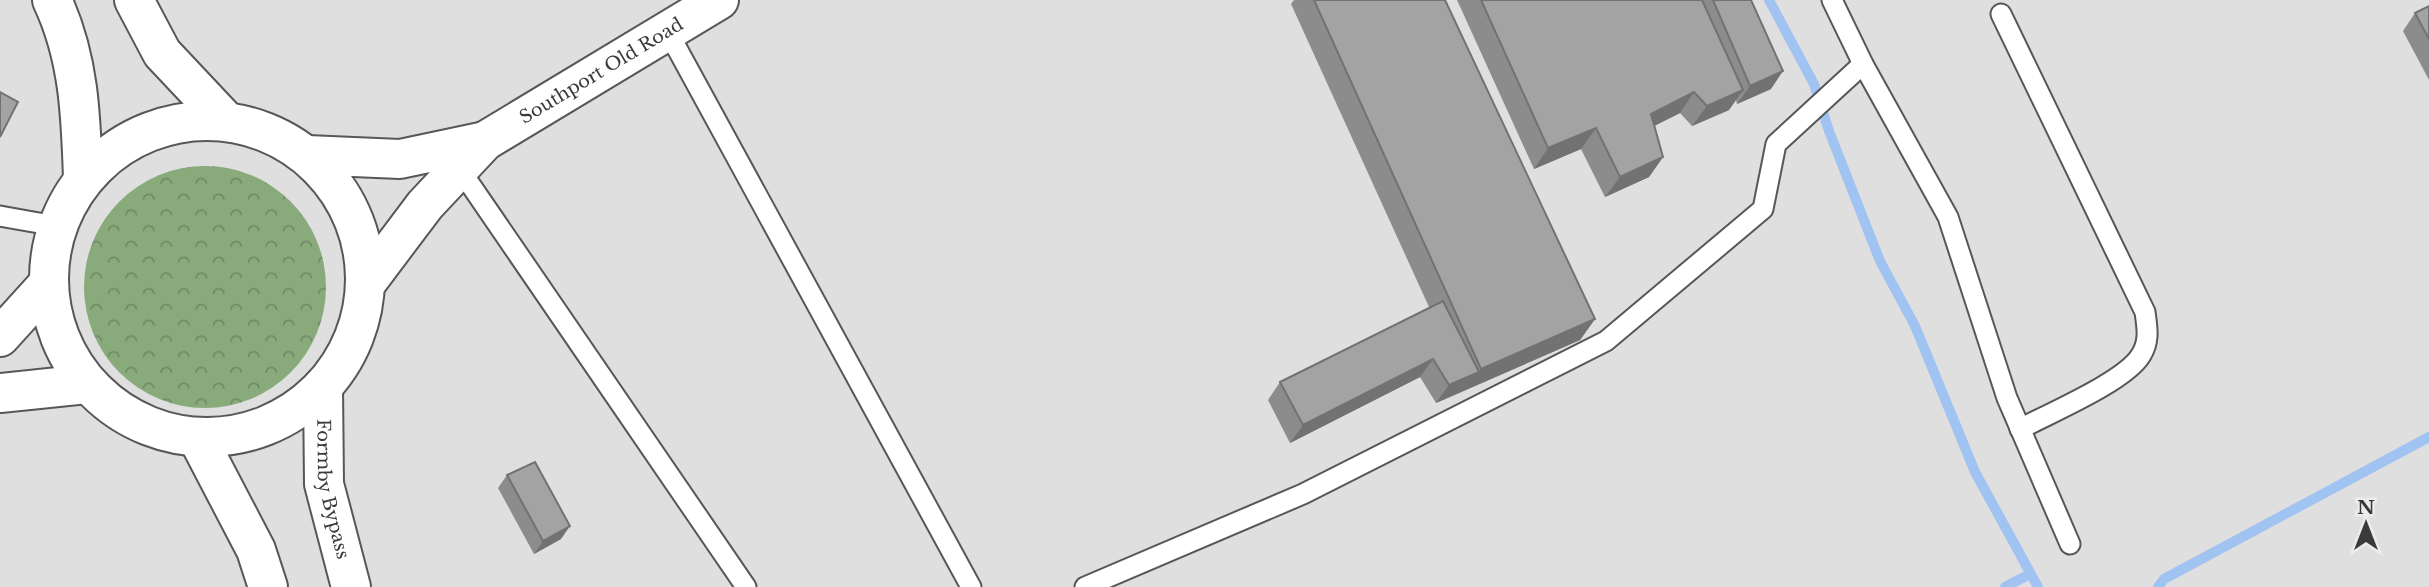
<svg xmlns="http://www.w3.org/2000/svg" width="2429" height="587" viewBox="0 0 2429 587" font-family="'Libre Baskerville',serif">
<defs>
<pattern id="forest-crowns" width="20" height="18" patternUnits="userSpaceOnUse" patternTransform="scale(1.75)"><rect width="20" height="18" fill="#89aa7b"/><path d="M2 6a3 3 0 1 1 6 0M12 15a3 3 0 1 1 6 0" fill="none" stroke="#718b66"/></pattern>
</defs>
<rect width="100%" height="100%" fill="#dfdfe0"/>
<circle fill="url(#forest-crowns)" cx="205" cy="287" r="121"/>
<g fill="none" stroke-linecap="round" stroke-linejoin="round">
<g stroke="#a0c3f2" stroke-width="10">
<path d="M1769 0 1814 84 1829 131 1880 261 1915 326 1975 472 2038 587"/>
<path d="M2005 587 2030 574"/>
<path d="M2158 587 2164 579 2429 437"/>
</g>
<defs>
<g id="service">
<path d="M1832 0 1863 64 1948 217 2007 398 2070 544"/>
<path d="M2001 14 2145 312C2147 327 2150 341 2141 355 2126 381 2050 413 2020 429"/>
<path d="M668 32 971 587"/>
<path d="M459 168 746 587"/>
<path d="M0 216 56 226"/>
<path d="M1085 587 1303 494 1606 341 1763 209 1776 144 1863 64"/>
</g>
<g id="tertiary">
<path d="M307 155 400 159 485 141"/>
<path id="s1" d="M367 282 425 205 485 141 719 0"/>
</g>
<g id="secondary">
<path d="M0 337 48 284"/>
<path d="M0 393 87 384"/>
</g>
<g id="trunk">
<path d="M52 0C79 57 81 116 83 179"/>
<path d="M134 0 162 53 225 120"/>
<circle cx="207" cy="279" r="158"/>
<path id="s2" d="M323 388 324 484 351 587"/>
<path d="M197 437 256 550 268 587"/>
</g>
</defs>
<use href="#service" stroke="#575758" stroke-width="23"/>
<use href="#tertiary" stroke="#575758" stroke-width="42"/>
<use href="#secondary" stroke="#575758" stroke-width="42"/>
<use href="#trunk" stroke="#575758" stroke-width="42"/>
<use href="#service" stroke="#fff" stroke-width="19"/>
<use href="#tertiary" stroke="#fff" stroke-width="38"/>
<use href="#secondary" stroke="#fff" stroke-width="38"/>
<use href="#trunk" stroke="#fff" stroke-width="38"/>
</g>
<g fill="#8c8c8d">
<path d="M1294 0H1445L1595 319 1580 340 1436 403 1420 377 1290 443 1268 400 1280 382 1429 307 1291 4Z"/>
<path d="M1457 0H1751L1771 89 1737 104 1736 100 1729 110 1692 126 1680 113 1654 126 1663 157 1649 177 1605 197 1581 149 1534 169Z"/>
<path d="M2429 6V80L2403 31 2415 13Z"/>
<path d="M507 475 561 539 534 554 498 488Z"/>
</g>
<g fill="#727273">
<path d="M1783 71 1771 89 1737 104 1750 86Z"/>
<path d="M1743 90 1729 110 1692 126 1707 106Z"/>
<path d="M1694 92 1680 113 1636 135 1651 114Z"/>
<path d="M1596 128 1581 149 1534 169 1548 148Z"/>
<path d="M1663 157 1649 177 1605 197 1620 177Z"/>
<path d="M1595 319 1580 340 1436 403 1449 385 1479 372 1481 369Z"/>
<path d="M1433 359 1420 377 1290 443 1303 425Z"/>
<path d="M570 526 561 539 534 554 543 541Z"/>
</g>
<g fill="#a3a3a4" stroke="#727273" stroke-width="2">
<path d="M1314 0H1445L1595 319 1481 369Z"/>
<path d="M1481 0H1702L1743 90 1707 106 1694 92 1651 114 1663 157 1620 177 1596 128 1548 148Z"/>
<path d="M1713 0H1751L1783 71 1750 86Z"/>
<path d="M2429 6V39L2415 13Z"/>
<path d="M0 92 18 102 0 137Z"/>
<path d="M1443 301 1479 372 1449 385 1433 359 1303 425 1280 382Z"/>
<path d="M535 462 570 526 543 541 507 475Z"/>
</g>
<g text-anchor="middle" dominant-baseline="central" stroke-width="6" stroke-linejoin="round" paint-order="stroke">
<g font-size="18" fill="#3a3a3a" stroke="#ececed">
<text stroke="none"><textPath href="#s1" startOffset="320">Southport Old Road</textPath></text>
<text stroke="none"><textPath href="#s2" startOffset="102">Formby Bypass</textPath></text>
</g>
</g>
<g transform="translate(2366 524)" stroke="#ececed" stroke-width="5" paint-order="stroke">
<path d="M0-5L12 26L0 18L-12 26Z" fill="#3a3a3a"/>
<text y="-10" font-size="19" font-weight="bold" text-anchor="middle" fill="#3a3a3a">N</text>
</g>
</svg>
